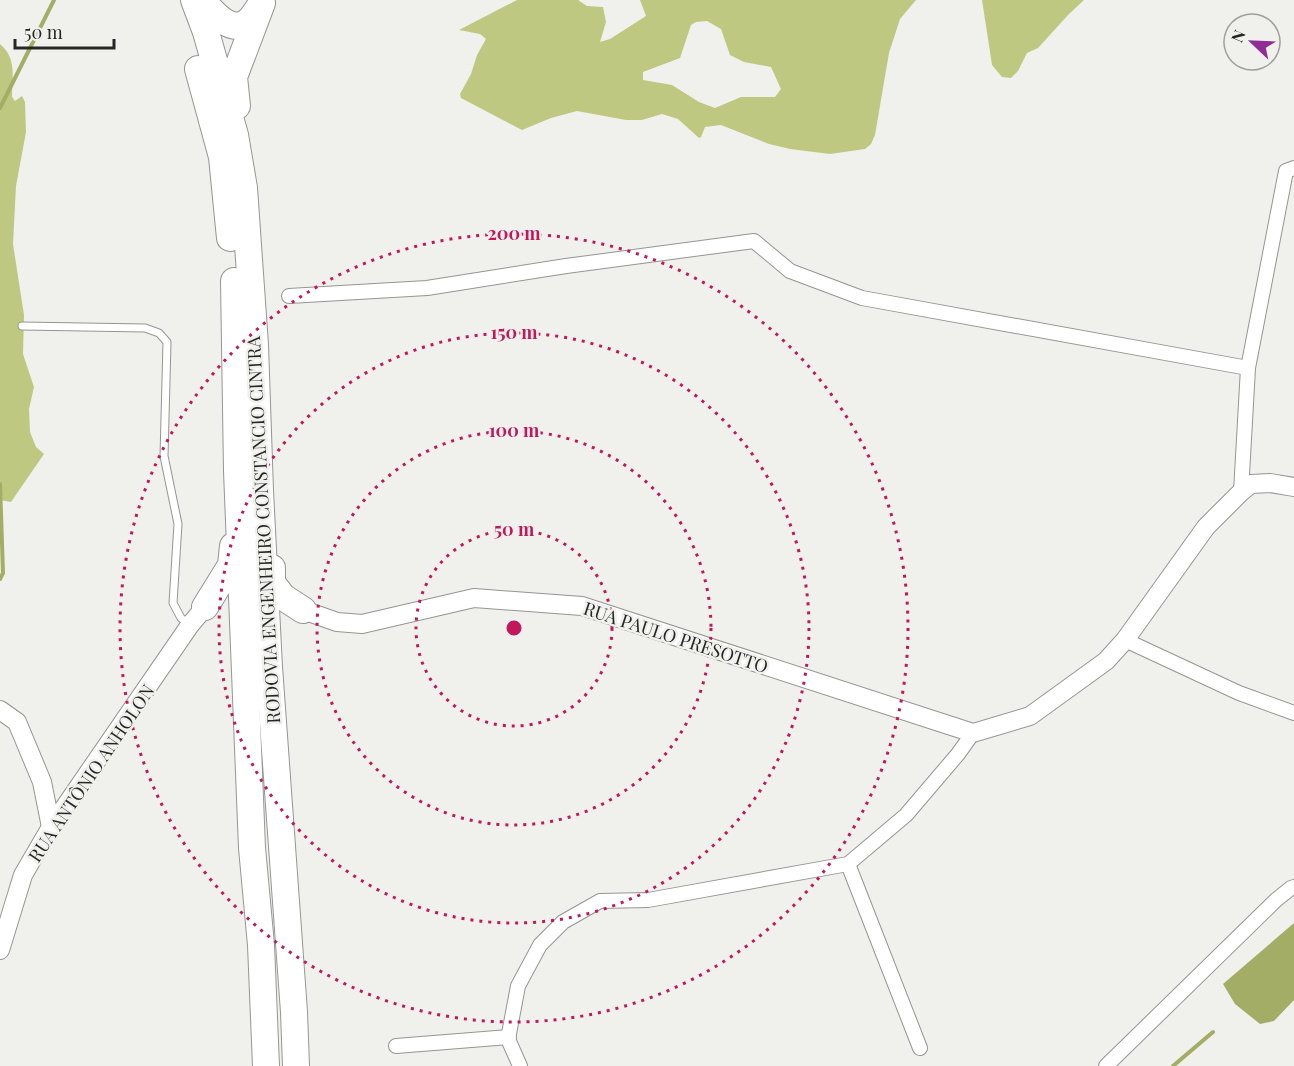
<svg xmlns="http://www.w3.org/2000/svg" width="1294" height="1066" viewBox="0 0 1294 1066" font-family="'Playfair Display',serif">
<rect width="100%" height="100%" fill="#f0f1ed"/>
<g fill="#bec880" fill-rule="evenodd">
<path d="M517 0H578L587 6 603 7 606 22 600 42 610 39 646 16 640 0H916L900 19 889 53 875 135 871 144 865 149 830 154 790 149 769 144 721 125 705 127 701 137 699 138 678 119 662 114 642 120H626L577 111 551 118 522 130 461 98 460 94 471 74 477 55 486 39 480 34 459 30ZM707 21 721 29 730 55 744 62 771 67 781 89 775 97H741L715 108 699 102 672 85 643 80V72L680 58 691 25 696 22Z"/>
<path d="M982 0H1084L1069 14 1038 48 1027 53 1018 71 1011 78 1002 77 992 65Z"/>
<path d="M0 44C17 58 12 77 12 97L15 101 22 96 25 102 26 132 16 186 13 244 24 315 23 354 34 387 29 409 30 432 36 447 44 454 11 502 0 500Z"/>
</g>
<path fill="#a4ad65" d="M1294 923V1000L1274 1021 1260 1024 1235 1004 1223 984Z"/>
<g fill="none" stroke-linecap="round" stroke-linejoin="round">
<g stroke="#a4ad65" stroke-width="4">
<path d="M0 108 54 0"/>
<path d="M0 484 3 573 0 579"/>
<path d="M1173 1066 1213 1032"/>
</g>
<defs>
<path id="service" d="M22 326 145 328 159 333 167 342 164 456 178 524 173 603 181 618 190 625"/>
<g id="minor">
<path d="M289 296 427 288 566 266 754 241 790 271 862 298 1248 368"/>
<path d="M1241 492 1248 368 1286 171 1294 168"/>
<path d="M1125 640 1239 693 1294 713"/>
<path d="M848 864 920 1048"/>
<path d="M396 1046 509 1037"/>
<path d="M520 1066 508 1039 518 986 540 945 563 922 600 901 648 900 848 864 906 815 958 754 973 733"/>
<path d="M1106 1066 1276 900 1291 888 1294 887"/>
</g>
<g id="tertiary">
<path d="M303 610 337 622 362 624 474 598 582 606 973 733 1030 716 1106 661 1125 640 1206 527 1241 492 1251 484 1270 483 1294 487"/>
<path d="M0 710 17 722 42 782 51 827"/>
<path d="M0 950 23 875 51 827 190 625 205 607"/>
</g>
<g id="motorway">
<path d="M194 0 206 32 235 135 244 188 255 345 260 491 269 667 294 1012 296 1066"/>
<path d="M202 0C212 11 230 35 247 22 253 18 256 11 260 6"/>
<path d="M198 69 222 157 230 238"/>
<path d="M237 106 234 77 262 3"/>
<path d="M234 281 237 471 252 848 261 945 266 1066"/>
<path d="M272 568V583L283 597 303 610"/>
<path d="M205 607 231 565 233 546"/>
</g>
</defs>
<use href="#service" stroke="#959592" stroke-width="9"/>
<use href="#minor" stroke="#959592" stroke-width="16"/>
<use href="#tertiary" stroke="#959592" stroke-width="20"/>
<use href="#motorway" stroke="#959592" stroke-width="28"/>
<use href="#service" stroke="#fff" stroke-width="7"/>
<use href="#minor" stroke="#fff" stroke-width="14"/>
<use href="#tertiary" stroke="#fff" stroke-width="18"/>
<use href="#motorway" stroke="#fff" stroke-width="26"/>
</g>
<g fill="none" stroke="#c2185b" stroke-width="3" stroke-dasharray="3 6">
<circle cx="514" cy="628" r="98"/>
<circle cx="514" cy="628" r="197"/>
<circle cx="514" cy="628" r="295"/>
<circle cx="514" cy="628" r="394"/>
</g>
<g text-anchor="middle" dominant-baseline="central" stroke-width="5" stroke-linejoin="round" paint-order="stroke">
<g font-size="18" fill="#262624" stroke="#f0f1ed">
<text transform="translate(263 530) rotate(-93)">RODOVIA ENGENHEIRO CONSTANCIO CINTRA</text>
<text transform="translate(676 637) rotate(18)">RUA PAULO PRESOTTO</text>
<text transform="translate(91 773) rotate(-56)">RUA ANTÔNIO ANHOLON</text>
</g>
</g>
<circle cx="514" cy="628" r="9" fill="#c2185b" stroke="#f0f1ed" stroke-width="3"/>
<g font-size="18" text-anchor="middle" font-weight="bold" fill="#c2185b" stroke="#f0f1ed" stroke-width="5" stroke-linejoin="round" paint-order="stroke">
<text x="514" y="240">200 m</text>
<text x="514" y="339">150 m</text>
<text x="514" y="437">100 m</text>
<text x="514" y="536">50 m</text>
</g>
<g transform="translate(1252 42) rotate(293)"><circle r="28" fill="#f0f1ed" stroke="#9fa09d" stroke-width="1.5"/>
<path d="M0-4.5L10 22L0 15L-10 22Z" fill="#8f2e97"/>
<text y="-9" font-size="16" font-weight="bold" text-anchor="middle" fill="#262624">N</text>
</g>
<path d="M15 39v9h99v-9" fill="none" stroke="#262624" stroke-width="3"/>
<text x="24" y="39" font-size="18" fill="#262624" stroke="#f0f1ed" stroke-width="4.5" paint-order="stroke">50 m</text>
</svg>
